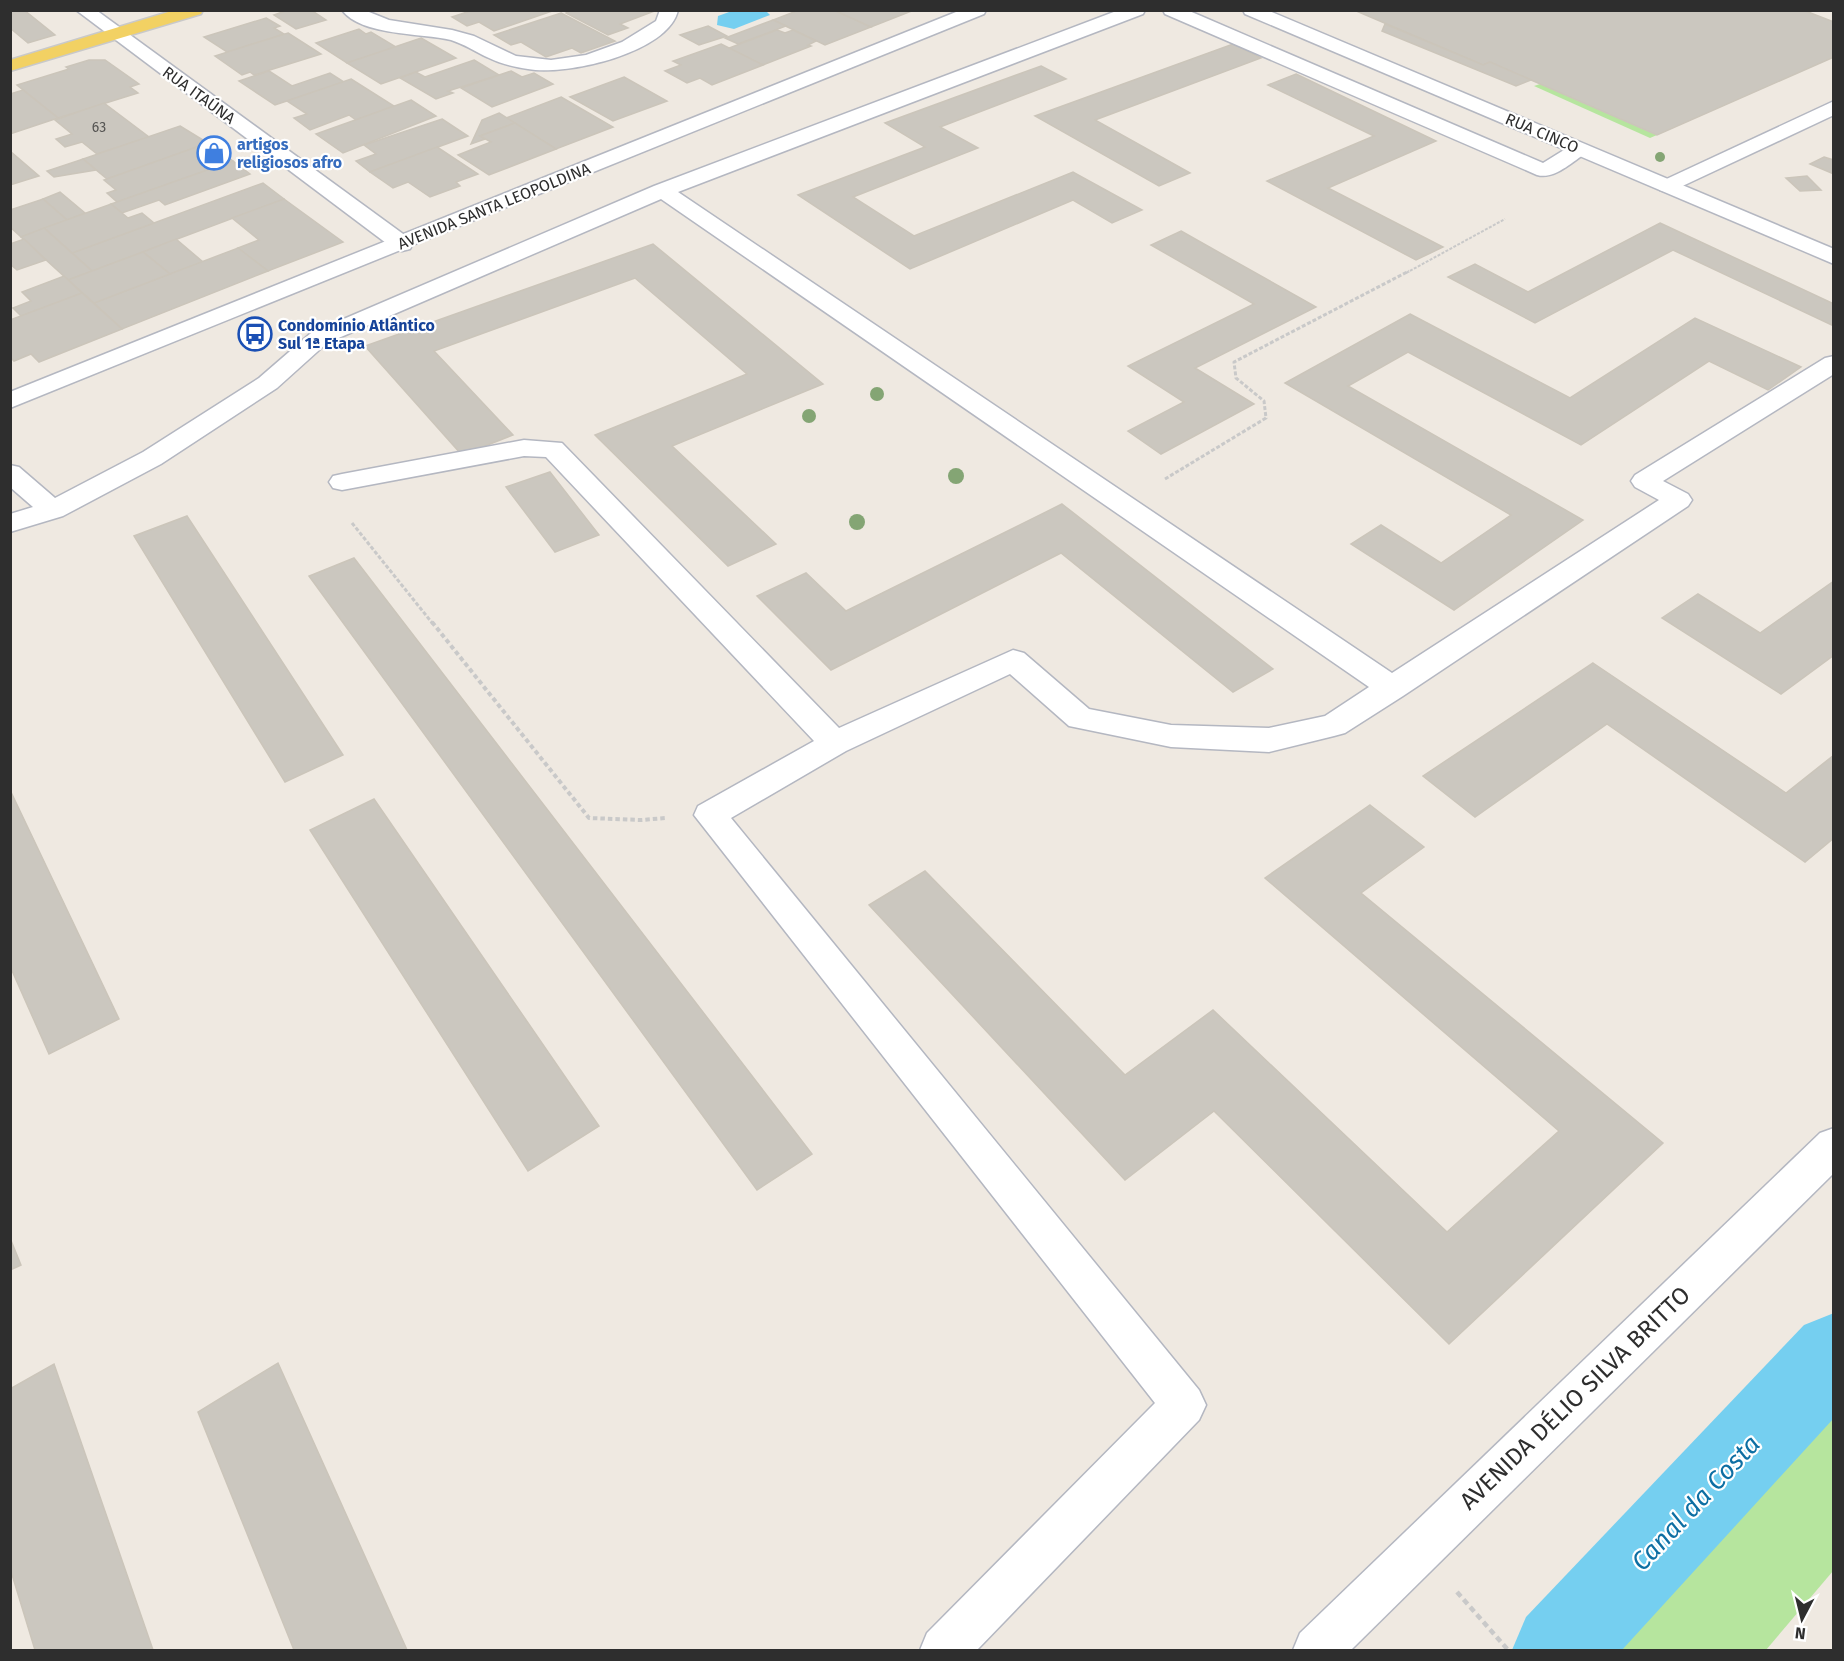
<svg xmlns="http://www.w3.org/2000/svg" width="1844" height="1661" viewBox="0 0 1844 1661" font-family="'Fira Sans',sans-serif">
<rect width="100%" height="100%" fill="#efe9e1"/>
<g fill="#b6e59e">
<path d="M1540 84 1657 135 1650 138 1534 86Z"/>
<path d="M1833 1344V1571L1766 1650H1543Z"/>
</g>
<path fill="#75cff0" d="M732 11H766L770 15 734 29 717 25 718 16Z"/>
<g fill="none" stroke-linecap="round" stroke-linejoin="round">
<path fill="#75cff0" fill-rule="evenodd" d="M1834 1313V1418L1622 1650H1512L1526 1617 1804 1325Z"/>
</g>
<g fill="#cbc7bf" stroke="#cbc5ba" stroke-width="1.5">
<path d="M10 10H24L55 35 28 43 10 28Z"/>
<path d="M288 10H311L326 20 296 29 274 15Z"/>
<path d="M473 10H555L494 31 479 22 467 26 452 17Z"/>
<path d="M572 10H657L620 24 628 28 608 35 566 13Z"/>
<path d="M799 10H834L871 27 825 45 773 20Z"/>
<path d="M834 10H914L871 27Z"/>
<path d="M1354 10H1803L1834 22V57L1657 135 1490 62 1483 65Z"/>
<path d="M561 13 615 41 581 53 572 48 546 57 521 42 511 45 494 35Z"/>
<path d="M266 18 280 26 274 28 284 34 227 52 204 37Z"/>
<path d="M773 20 786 26 738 44 725 38Z"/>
<path d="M1385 24 1483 65 1490 62 1531 80 1516 86 1382 31Z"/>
<path d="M708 26 727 36 699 45 680 35Z"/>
<path d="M359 29 366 34 371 32 396 47 347 63 316 43Z"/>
<path d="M777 30 785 33 793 30 816 41 808 45 811 46 763 65 729 48Z"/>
<path d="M288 33 321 54 254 75 250 72 242 75 215 56Z"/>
<path d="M421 38 456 58 381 84 347 63Z"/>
<path d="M721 44 763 65 712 85 700 78 687 83 665 71 681 65 673 61Z"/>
<path d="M1233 44 1261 58 1095 120 1190 173 1159 186 1035 116Z"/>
<path d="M89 60H105L139 84 130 87 138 93 58 118 17 85 69 69 66 67Z"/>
<path d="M474 60 499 75 448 91 453 93 436 99 400 78 416 72 425 77Z"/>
<path d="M1041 66 1066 79 940 127 978 148 853 197 914 236 1073 172 1142 210 1112 223 1073 200 910 269 798 195 925 147 885 123Z"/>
<path d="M269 71 292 86 330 73 344 82 275 105 239 81Z"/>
<path d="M511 71 522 77 534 73 553 84 492 107 461 88Z"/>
<path d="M1296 74 1436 141 1328 188 1443 247 1416 260 1267 181 1374 136 1268 85Z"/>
<path d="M624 77 667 101 613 121 570 97Z"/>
<path d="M351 79 394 106 356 120 349 115 310 130 294 118 307 114 287 101Z"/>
<path d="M23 90 58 118 10 134V94Z"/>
<path d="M561 97 613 127 556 149 506 118Z"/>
<path d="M411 100 436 116 343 153 316 134Z"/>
<path d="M104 103 149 137 97 154 82 142 65 147 56 139 72 134 55 120Z"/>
<path d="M499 113 515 123 480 136 485 139 471 144 482 120Z"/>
<path d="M442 119 468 136 370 172 356 161 376 154 364 145Z"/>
<path d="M515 123 556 149 489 175 458 155 491 142 480 136Z"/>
<path d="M180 126 208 143 107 179 83 159Z"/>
<path d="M208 143 233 161 117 202 107 193 116 190 104 180Z"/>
<path d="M437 147 478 174 456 182 460 186 430 197 408 182 393 188 370 172Z"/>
<path d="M10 151 39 176 10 185Z"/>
<path d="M1824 157 1834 160V174L1810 164Z"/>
<path d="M83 159 96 170 54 177 47 171Z"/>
<path d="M233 161 250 174 165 205 159 200 122 213 111 204Z"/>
<path d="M1807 176 1821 190 1800 191 1786 178Z"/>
<path d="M263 183 284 199 92 271 72 253Z"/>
<path d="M60 192 85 213 67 220 43 199Z"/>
<path d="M43 199 67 220 21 237 10 227V210Z"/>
<path d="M284 199 343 242 268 271 238 248 259 240 232 218Z"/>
<path d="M111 204 128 218 142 213 154 223 72 253 44 228Z"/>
<path d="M1660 223 1834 304V326L1673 250 1535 323 1448 277 1475 264 1528 292Z"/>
<path d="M44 228 92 271 68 280 21 237Z"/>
<path d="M1181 231 1316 307 1195 368 1254 404 1161 454 1128 431 1184 402 1128 366 1254 304 1151 245Z"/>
<path d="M24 239 46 260 17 270 10 264V244Z"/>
<path d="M176 239 203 262 170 274 143 252Z"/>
<path d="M653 244 823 384 672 446 776 544 728 566 595 435 747 374 635 278 434 351 513 435 462 455 365 346Z"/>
<path d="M238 248 268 271 122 329 94 303Z"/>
<path d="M143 252 170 274 94 303 68 280Z"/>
<path d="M64 276 82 293 21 316 13 308 31 301 22 292Z"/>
<path d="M82 293 122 329 39 362 31 354 14 361 10 357V320Z"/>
<path d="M1410 314 1570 398 1695 318 1801 367 1768 390 1709 361 1581 445 1408 352 1348 386 1583 520 1454 610 1351 544 1381 525 1441 563 1511 515 1285 383Z"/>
<path d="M550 472 599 535 555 552 506 487Z"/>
<path d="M1062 504 1273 669 1233 692 1061 553 831 670 757 596 806 573 846 611Z"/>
<path d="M187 516 343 755 285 782 134 536Z"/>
<path d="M354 558 812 1154 757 1190 309 576Z"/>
<path d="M1834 581V655L1781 694 1662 618 1698 594 1760 633Z"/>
<path d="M1593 663 1786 793 1834 755V838L1805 862 1607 724 1475 817 1423 776Z"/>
<path d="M10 790 119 1019 49 1054 10 966Z"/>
<path d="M374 799 599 1126 528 1171 310 830Z"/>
<path d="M1370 805 1424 847 1361 893 1663 1143 1449 1344 1214 1111 1125 1180 869 905 925 871 1125 1075 1213 1010 1447 1232 1559 1131 1265 878Z"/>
<path d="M10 1238 21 1265 10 1270Z"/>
<path d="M278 1363 407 1650H294L198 1412Z"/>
<path d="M54 1364 153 1650H35L10 1568V1389Z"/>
</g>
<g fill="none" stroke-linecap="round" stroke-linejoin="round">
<defs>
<g id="service">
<path d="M342 10H364L389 20 452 30 474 36 516 56 551 60 586 55 622 42 656 21 660 10H678C669 53 566 76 528 69 515 67 501 64 489 58 476 52 464 44 451 40 422 33 361 36 342 10Z"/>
<path d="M1119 10H1145L1143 14 678 192 1392 673 1659 500 1635 487 1631 481 1635 475 1825 358 1834 356V374L1663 481 1688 494 1692 500 1688 506 1403 696 1345 733 1334 736 1269 752 1171 747 1069 726 1010 674 846 751 731 818 1199 1390 1206 1405 1199 1420 977 1650H920L927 1633 1155 1403 694 815 698 806 814 741 546 457 524 456 342 490 333 488 329 482 333 476 342 474 524 440 562 443 839 728 1013 650 1024 653 1089 709 1171 725 1269 728 1325 716 1369 687 661 199 327 343 277 388 161 464 63 516 10 532V514L33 507 10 487V465L19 467 55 498 143 452 259 378 311 333 654 186Z"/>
<path d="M1163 10H1187L1543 163 1572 145H1586L1589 149 1586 153C1572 162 1554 180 1537 175L1165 14Z"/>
</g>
<g id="minor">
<path d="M76 10H96L410 239 413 244 410 249 402 251 394 249Z"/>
<path d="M1834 101V115L1674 190 1667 192 1660 190 1657 186 1660 182Z"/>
</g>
<g id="tertiary">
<path d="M961 10H986L984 14 10 408V392Z"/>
<path d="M1243 10H1267L1834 249V264L1245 14Z"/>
</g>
<path id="secondary" d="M1834 1128V1173L1351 1650H1293L1300 1633 1820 1133Z"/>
<path id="primary" d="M175 10H203L201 14 10 71V60Z"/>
</defs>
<use href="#service" stroke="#b4b7c1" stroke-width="3"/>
<use href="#minor" stroke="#b4b7c1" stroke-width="3"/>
<use href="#tertiary" stroke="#b4b7c1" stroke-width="3"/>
<use href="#secondary" stroke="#b4b7c1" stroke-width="3"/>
<use href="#primary" stroke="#c9c9c9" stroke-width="3"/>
<path stroke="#c9c9c9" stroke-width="2" stroke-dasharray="3 1.5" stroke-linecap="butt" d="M1406 273 1505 219"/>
<g stroke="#c9c9c9" stroke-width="3" stroke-dasharray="4 2" stroke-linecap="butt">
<path d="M1165 479 1266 418 1264 401 1236 378 1234 362 1409 271"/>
<path d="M352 523 433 624"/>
</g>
<path stroke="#c9c9c9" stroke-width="4" stroke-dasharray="4.5 3" stroke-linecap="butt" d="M432 622 589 818 641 820 665 818"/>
<path stroke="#c9c9c9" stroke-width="4.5" stroke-dasharray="6 4" stroke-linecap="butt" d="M1457 1592 1508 1650"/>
<use href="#service" fill="#fff" fill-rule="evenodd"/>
<use href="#minor" fill="#fff" fill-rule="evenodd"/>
<use href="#tertiary" fill="#fff" fill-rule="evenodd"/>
<use href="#secondary" fill="#fff" fill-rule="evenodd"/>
<use href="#primary" fill="#f2d163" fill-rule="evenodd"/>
</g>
<g fill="#84a574">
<circle cx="1660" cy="157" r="5"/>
<circle cx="877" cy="394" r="7"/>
<circle cx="809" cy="416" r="7"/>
<circle cx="956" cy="476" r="8"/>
<circle cx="857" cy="522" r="8"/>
</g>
<defs>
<symbol id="shop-ring" viewBox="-11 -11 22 22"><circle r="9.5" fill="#fff" stroke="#3f7fe0" stroke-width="1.5"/><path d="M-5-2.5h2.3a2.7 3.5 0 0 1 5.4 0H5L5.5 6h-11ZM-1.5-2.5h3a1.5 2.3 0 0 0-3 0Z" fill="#3f7fe0"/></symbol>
<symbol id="bus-ring" viewBox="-11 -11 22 22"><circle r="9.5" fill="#fff" stroke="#1a4fb4" stroke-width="1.5"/><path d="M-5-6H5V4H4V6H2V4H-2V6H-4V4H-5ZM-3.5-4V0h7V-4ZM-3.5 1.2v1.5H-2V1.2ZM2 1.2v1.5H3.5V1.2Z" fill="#1a4fb4"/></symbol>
</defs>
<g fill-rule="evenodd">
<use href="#shop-ring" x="195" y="134" width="38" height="38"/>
<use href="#bus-ring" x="236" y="315" width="38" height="38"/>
</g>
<g text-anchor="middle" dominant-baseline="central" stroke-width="4.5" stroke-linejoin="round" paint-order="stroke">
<g font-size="14" fill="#555452">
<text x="99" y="127">63</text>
</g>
<g font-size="16" fill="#2e2e2e" stroke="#fff">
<text transform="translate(199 95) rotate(36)">RUA ITAÚNA</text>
<text transform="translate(1542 133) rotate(23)">RUA CINCO</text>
<text transform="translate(494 206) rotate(-22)">AVENIDA SANTA LEOPOLDINA</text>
</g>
<g font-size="16" font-weight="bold" fill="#366cbe" stroke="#fff" text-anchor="start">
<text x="237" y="144">artigos<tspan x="237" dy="18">religiosos afro</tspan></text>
</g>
<g font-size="16" font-weight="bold" fill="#164399" stroke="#fff" text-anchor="start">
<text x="278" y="325">Condomínio Atlântico<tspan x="278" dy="18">Sul 1ª Etapa</tspan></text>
</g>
<g font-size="24" fill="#2e2e2e" stroke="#fff">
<text transform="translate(1575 1398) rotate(-44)">AVENIDA DÉLIO SILVA BRITTO</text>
</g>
<g font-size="26" font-style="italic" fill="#0d6fa3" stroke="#fff">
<text transform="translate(1696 1503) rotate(-47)">Canal da Costa</text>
</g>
</g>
<rect width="1844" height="1661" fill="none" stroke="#2e2e2e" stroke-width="24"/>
<g transform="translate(1802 1619) rotate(187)" stroke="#ffffff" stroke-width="4.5" paint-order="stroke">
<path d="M0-4.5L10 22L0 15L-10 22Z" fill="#2e2e2e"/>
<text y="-9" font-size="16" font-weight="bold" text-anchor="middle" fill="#2e2e2e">N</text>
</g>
</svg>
